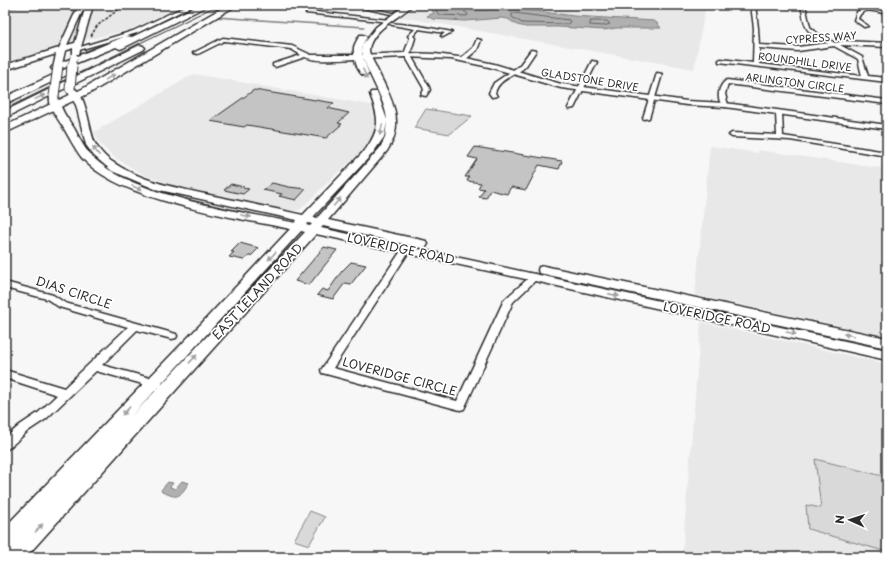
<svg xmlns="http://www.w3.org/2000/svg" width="892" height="562" viewBox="0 0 892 562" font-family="'Playpen Sans',sans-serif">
<rect width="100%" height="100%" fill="#f7f7f7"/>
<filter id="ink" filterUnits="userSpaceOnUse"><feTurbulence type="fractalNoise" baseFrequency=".025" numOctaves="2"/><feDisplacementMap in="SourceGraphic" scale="8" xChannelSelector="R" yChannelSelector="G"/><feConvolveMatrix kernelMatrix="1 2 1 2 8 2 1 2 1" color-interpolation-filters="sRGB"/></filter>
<g filter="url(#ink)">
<g fill="#e8e8e8">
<path d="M5 5H186L129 30 89 39 5 65Z"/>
<path d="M409 5H706L694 69 395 16Z"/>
<path d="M194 74 371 105 375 122 374 131 369 142 357 156 332 178 301 209 294 211 182 188 144 175 115 158 100 144 94 132Z"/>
<path d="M710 146 758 153V150L887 169V336L695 295Z"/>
<path d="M701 322 887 364V557H682Z"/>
</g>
<g fill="#d9d9d9" stroke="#828282">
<path d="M426 109 472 116 450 134 414 128Z"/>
<path d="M815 459 887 477V552L808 529 806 505 821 508Z"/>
<path d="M310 511 325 517 309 545 294 540Z"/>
</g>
<g fill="#b0b0b0" stroke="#7b7b7b">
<path d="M428 5H467L466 8 475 11 504 9 528 10 574 16 654 21 657 23 661 28H616L604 30 559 27H526L517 25 508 19 501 18 465 21 433 19 427 16 434 13Z"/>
<path d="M182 481 189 483C178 498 179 499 162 492L161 490 168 482 173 483 170 487 175 489Z"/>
</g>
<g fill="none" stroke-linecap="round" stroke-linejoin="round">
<g stroke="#606060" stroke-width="1">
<path d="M433 5 439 15 467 16 468 14 463 10 462 5"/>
<path d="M514 13 569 20 570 22 568 24 522 23 512 17V14Z"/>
<path d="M591 21H607L610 24 603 26 590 25Z"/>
</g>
<g stroke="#7b7b7b" stroke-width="1.5">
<path d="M56 6 72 9 74 12"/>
<path d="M5 8 33 5"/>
<path d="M215 17 364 27"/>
</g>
</g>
<g fill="#c4c4c4" stroke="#2b2b2b">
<path d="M254 90 334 103 328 108 349 113 338 123 342 124 326 138 247 125 244 127 210 121Z"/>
<path d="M475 147 537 157 562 161 559 169 539 165 526 190 511 187 507 194 490 190 486 198 479 197 484 189 478 188 481 183 467 181 469 177H465L477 159 468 157Z"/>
<path d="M272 183 289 187 306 189 296 200 279 196 282 194 263 190Z"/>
<path d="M231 184 244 187 243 188 249 189 243 194 224 190Z"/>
<path d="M240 243 251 246 259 248 251 256H249L244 260 229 257 234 252H231Z"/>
<path d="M324 247 337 250 309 285 295 281Z"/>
<path d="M351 262 366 265 351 284 345 283 333 299 317 295 322 289 328 291 342 271Z"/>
</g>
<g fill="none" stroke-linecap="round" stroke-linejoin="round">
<defs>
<g id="minor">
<path d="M83 5H95L85 7Z"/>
<path d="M188 5H194L137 33 79 50 74 49 133 31Z"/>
<path d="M349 5H358L393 13 391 14Z"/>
<path d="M751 5H755L758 28 759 45 798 47 829 43C804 31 806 31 801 5H805L810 27 818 34 835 43 844 41 887 43V47L840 45 862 57 868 76 887 78V82L719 62V60L721 59 753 63 754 28ZM834 46 858 59 862 76 759 64V48L798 51Z"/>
<path d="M854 5H861L887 12V14C877 12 862 5 858 19L868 26 864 27 854 20 857 12 864 8Z"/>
<path d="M308 11 389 20 391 21 389 22 306 13Z"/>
<path d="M390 23 419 26 452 32 443 37 441 36 445 33 419 29 413 36 415 38 410 54 429 87 430 90 426 96 421 95 424 90 423 87 404 54 410 38 408 36 415 29 392 25 390 24Z"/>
<path d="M223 38 292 46 311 55H358L361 57 358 59C344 59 318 63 305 57L275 67 273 66V64L301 55 291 49 224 41 198 54 193 53Z"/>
<path d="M477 39 481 40 477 50 465 60H461V58L473 48Z"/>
<path d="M531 50 536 51C532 56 529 62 525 67 514 77 499 78 495 93L497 96 492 97 489 93 494 83 519 66Z"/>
<path d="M592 61 597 62 574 108 569 109 568 108Z"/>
<path d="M657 73 662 74 649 118 644 119 643 118Z"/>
<path d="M727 80 887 100V104L728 84 725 94 728 105 725 107C715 101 718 85 727 80Z"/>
<path d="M779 111 782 113 783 136 887 152V156L790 140 732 137 729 135 732 133 777 135 776 113Z"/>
<path d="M406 247 410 250 333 368 457 401 504 300 532 275 535 274 539 277 513 302 464 409 460 410 326 374 322 373 321 370 403 248Z"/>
<path d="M5 282 53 295 65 303 176 334 177 336 176 338 172 339 137 330 102 365 161 381 162 384 161 387 157 388 96 371 46 419 28 431 9 448 5 450V438L20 425 38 413 57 395 5 378V370L64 388 128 327 59 307 47 299 5 288Z"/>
</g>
<path id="tertiary" d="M405 53 435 54 466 58 494 64 561 84 687 101 725 103 887 125V129L725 107 687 105 561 88 489 67 451 59 405 57 358 59 355 57 358 55Z"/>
<g id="secondary">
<path d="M82 5H89L92 9 79 54H73V48L65 51 62 64 58 66 54 64 56 54 5 70V65L59 48 76 11ZM85 9 75 43 67 45 82 12Z"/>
<path d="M405 5H412C400 18 377 26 370 45 367 52 372 59 375 65 388 94 408 120 387 151L328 220 422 240 426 241 428 244 426 247 422 248 323 226 321 228 887 350V360L535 281 316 234 26 557H5V553L9 548 5 549V527L201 324 290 229C234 217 120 201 82 158 75 149 69 137 63 127 58 118 46 105 51 94L54 93 58 96C60 109 67 118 74 128 79 137 83 147 90 154 127 196 240 211 295 223L297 220 155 189 112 171 94 156 86 145 76 105 66 89 70 86C88 91 88 132 96 145 100 151 105 157 111 161 141 182 178 188 214 196 243 202 273 208 303 215L366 149C381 127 379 118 370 94L371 92H377L378 94 387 120C386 97 359 63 362 45V55L369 74 365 76C357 74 353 55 354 47 355 43 358 39 360 35H363L367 37 362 45 376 27ZM387 122 385 138 380 148 317 218 313 217 373 153 384 137ZM308 223 312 224 310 226 306 225ZM301 231 305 232 131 417Z"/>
<path d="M544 266 887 338V348L539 273 538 270 539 267Z"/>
</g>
<g id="motorway">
<path d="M199 5H209L123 48 120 49 116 47 59 70H53L51 68 53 66 126 36 132 37Z"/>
<path d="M227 5H237L90 93 5 133V126L82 89Z"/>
<path d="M140 45 143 46 145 48 143 50 5 118V111Z"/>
<path d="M68 68 73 71 71 73 5 104V97Z"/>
</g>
</defs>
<use href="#minor" stroke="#2b2b2b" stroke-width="3"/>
<use href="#tertiary" stroke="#2b2b2b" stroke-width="3"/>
<use href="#secondary" stroke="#2b2b2b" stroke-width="3"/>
<use href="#motorway" stroke="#2b2b2b" stroke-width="3"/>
<use href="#minor" fill="#fff" fill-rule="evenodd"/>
<use href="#tertiary" fill="#fff" fill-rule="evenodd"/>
<use href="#secondary" fill="#fff" fill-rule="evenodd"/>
<use href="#motorway" fill="#fff" fill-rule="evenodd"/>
<path stroke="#2b2b2b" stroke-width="1" d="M5 109 218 5"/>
<path stroke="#2b2b2b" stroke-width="1.5" stroke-dasharray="3 1.5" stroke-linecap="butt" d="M91 36 97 26 124 5"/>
<defs>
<g id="secondary-bridge-far1">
<path d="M58 67V64"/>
<path d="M71 67 74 57"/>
</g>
<g id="secondary-bridge">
<path d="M70 89 72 66"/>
<path d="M54 96 58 66"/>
</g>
</defs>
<use href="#secondary-bridge-far1" stroke="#2b2b2b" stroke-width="8" stroke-linecap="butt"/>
<use href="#secondary-bridge" stroke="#2b2b2b" stroke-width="11" stroke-linecap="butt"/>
<use href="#secondary-bridge-far1" stroke="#fff" stroke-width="7"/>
<use href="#secondary-bridge" stroke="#fff" stroke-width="9"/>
</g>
<defs><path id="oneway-solid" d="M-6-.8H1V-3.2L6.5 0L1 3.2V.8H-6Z"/></defs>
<g fill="#a0a0a0">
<use href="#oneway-solid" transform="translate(365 74) rotate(67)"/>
<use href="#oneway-solid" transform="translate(110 77) rotate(-31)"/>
<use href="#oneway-solid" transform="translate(40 97) rotate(-26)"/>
<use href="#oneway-solid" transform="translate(381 130) rotate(103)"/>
<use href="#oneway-solid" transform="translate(96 151) rotate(-127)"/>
<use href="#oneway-solid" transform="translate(137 188) rotate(24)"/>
<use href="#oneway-solid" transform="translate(337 202) rotate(-49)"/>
<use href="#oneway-solid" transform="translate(246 216) rotate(12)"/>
<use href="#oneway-solid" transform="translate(272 256) rotate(133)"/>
<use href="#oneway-solid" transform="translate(614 295) rotate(13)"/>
<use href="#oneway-solid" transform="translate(791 333) rotate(13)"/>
<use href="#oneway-solid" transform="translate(849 335) rotate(-168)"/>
<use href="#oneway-solid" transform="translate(193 359) rotate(-47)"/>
<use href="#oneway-solid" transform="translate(126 411) rotate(133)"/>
<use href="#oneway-solid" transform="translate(39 528) rotate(-48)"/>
</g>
</g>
<g text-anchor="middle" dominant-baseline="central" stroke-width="3.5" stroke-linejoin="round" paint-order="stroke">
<g font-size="10" fill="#2b2b2b" stroke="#fff">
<text transform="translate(821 37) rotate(-4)">CYPRESS WAY</text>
<text transform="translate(805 61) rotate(7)">ROUNDHILL DRIVE</text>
<text transform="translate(590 79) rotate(9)">GLADSTONE DRIVE</text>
<text transform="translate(795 82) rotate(7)">ARLINGTON CIRCLE</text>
</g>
<g font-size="12" fill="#2b2b2b" stroke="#fff">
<text transform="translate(401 248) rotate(12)">LOVERIDGE ROAD</text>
<text transform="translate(257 291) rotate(-47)">EAST LELAND ROAD</text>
<text transform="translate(74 292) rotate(18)">DIAS CIRCLE</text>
<text transform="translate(717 317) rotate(12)">LOVERIDGE ROAD</text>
<text transform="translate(400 376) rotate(15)">LOVERIDGE CIRCLE</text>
</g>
</g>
<rect width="892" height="562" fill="none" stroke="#fff" stroke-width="20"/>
<rect x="10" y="10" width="872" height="542" fill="none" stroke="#2b2b2b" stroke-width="1.5" filter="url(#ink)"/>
<g transform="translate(850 520) rotate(273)" stroke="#ffffff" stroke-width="3" paint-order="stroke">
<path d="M0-3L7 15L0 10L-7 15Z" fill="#2b2b2b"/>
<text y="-6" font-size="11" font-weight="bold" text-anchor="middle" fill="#2b2b2b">N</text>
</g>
</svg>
